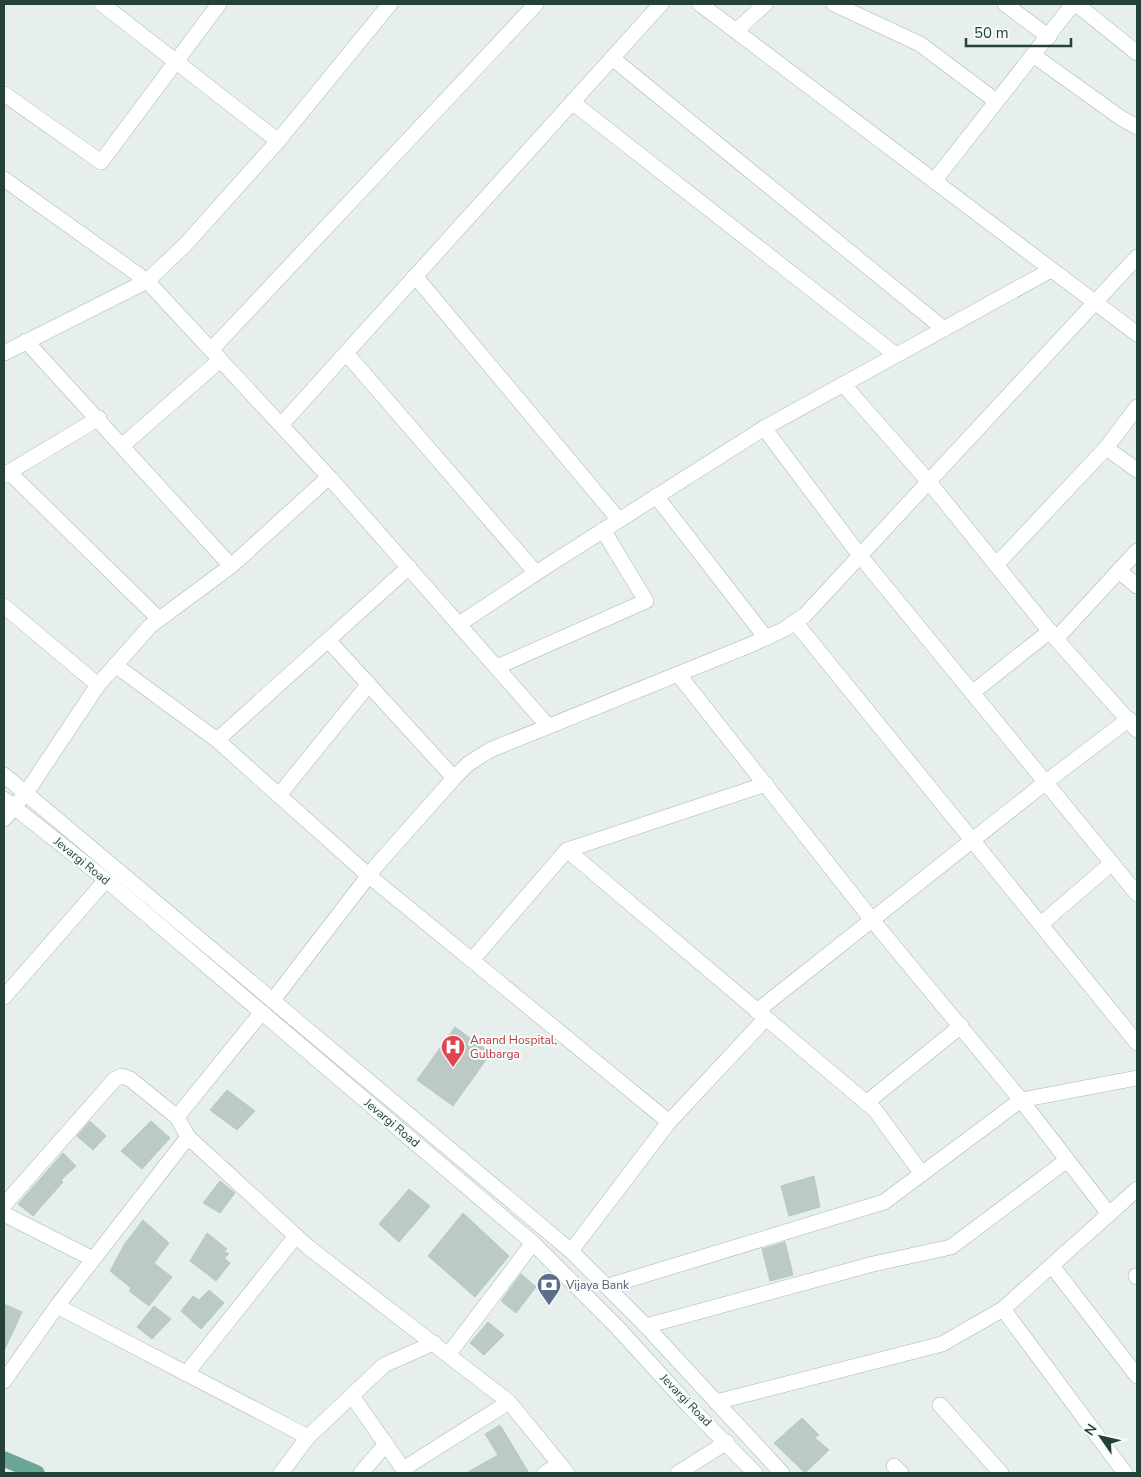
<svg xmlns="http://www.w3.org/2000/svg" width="1141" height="1477" viewBox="0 0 1141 1477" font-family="'Nunito Sans',sans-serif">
<rect width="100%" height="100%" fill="#e6efeb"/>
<g fill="#bbcac4" stroke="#b8c9c2">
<path d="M455 1027 491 1053 453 1106 417 1080Z"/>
<path d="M227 1090 255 1111 237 1130 210 1110Z"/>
<path d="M90 1121 106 1136 93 1150 77 1136Z"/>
<path d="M151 1121 170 1138 142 1169 121 1151Z"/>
<path d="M63 1153 76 1166 61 1180 63 1182 33 1216 18 1204Z"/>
<path d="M814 1176 820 1207 789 1216 781 1186Z"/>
<path d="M220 1181 235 1193 220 1213 203 1203Z"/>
<path d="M409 1189 430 1206 399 1242 379 1224Z"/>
<path d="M463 1213 509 1256 475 1297 428 1256Z"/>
<path d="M143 1220 169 1243 154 1263 172 1277 149 1306 129 1291 131 1288 110 1271 124 1245Z"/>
<path d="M207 1233 227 1249 224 1251 229 1254 224 1258 230 1263 216 1281 190 1261Z"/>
<path d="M785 1242 793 1275 770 1281 762 1249Z"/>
<path d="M521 1274 536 1287 516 1313 501 1301Z"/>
<path d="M209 1290 224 1303 201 1329 181 1311 193 1296 199 1300Z"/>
<path d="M4 1304 22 1312 4 1351Z"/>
<path d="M154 1306 171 1319 152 1339 137 1327Z"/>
<path d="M488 1322 504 1335 484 1355 470 1343Z"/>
<path d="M802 1418 819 1435 815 1438 829 1450 805 1473 774 1443Z"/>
<path d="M500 1425 529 1473H466L498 1455 485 1434Z"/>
</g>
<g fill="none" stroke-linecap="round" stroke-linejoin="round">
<defs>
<g id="street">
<path d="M102 4 278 141"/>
<path d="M700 4 1137 334"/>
<path d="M834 4 920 44 996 101"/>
<path d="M1005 4 1049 37"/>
<path d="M1076 4 1137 53"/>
<path d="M736 31 765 4"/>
<path d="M1033 55 1121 118 1137 127"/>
<path d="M612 58 944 329"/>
<path d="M4 94 101 162 219 4"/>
<path d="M572 102 896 355"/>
<path d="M4 179 147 281 329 477 548 726"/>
<path d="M934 181 1073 4"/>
<path d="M415 276 619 520"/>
<path d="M211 350 536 4"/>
<path d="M346 353 536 573 459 624"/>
<path d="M843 384 929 482 1056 639 1137 730"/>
<path d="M1137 407 1106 448 1137 470"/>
<path d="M281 425 661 4"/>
<path d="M764 428 861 557 1137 894"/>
<path d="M123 445 220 360"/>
<path d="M9 472 159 619"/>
<path d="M4 475 99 418"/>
<path d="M656 496 766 638"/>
<path d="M996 565 1106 448"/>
<path d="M231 566 329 477"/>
<path d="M1119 571 1137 586"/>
<path d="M536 573 764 428 1051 270"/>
<path d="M4 606 98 685"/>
<path d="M795 622 1137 1043"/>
<path d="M1056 639 1137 551"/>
<path d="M328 640 454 778"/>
<path d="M115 665 217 740 368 875 669 1122 571 1251"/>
<path d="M497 667 646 601 603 530"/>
<path d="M678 674 873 921 1021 1100 1109 1214"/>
<path d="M972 693 1050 631"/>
<path d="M217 740 409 567"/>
<path d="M279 795 369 684"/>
<path d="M4 819 26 793 98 685 150 626 231 566 26 341"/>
<path d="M567 850 875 1110 922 1174"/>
<path d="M1041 924 1112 863"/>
<path d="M472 960 567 850 766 784"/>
<path d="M4 997 106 880"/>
<path d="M273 1000 376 866 454 778 468 764 490 750 750 645 785 629 805 615 1137 257"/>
<path d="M757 1011 1046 782 1129 719"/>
<path d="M866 1103 961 1026"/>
<path d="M669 1122 766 1018"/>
<path d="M188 1137 308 1247 509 1402 567 1473"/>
<path d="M4 1205 115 1079 122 1076 130 1079 177 1117"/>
<path d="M4 1214 93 1259"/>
<path d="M1052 1266 1137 1376"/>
<path d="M1136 1276 1137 1277"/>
<path d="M608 1286 884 1202 1021 1100 1137 1078"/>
<path d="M57 1306 308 1437"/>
<path d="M1003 1309 1125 1473"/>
<path d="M646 1326 873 1264 951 1247 1067 1160"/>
<path d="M448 1355 533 1243"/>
<path d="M186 1374 296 1236"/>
<path d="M4 1381 57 1306 188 1137 177 1117 262 1012"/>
<path d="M352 1396 406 1473"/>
<path d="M716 1402 942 1344 1003 1309 1137 1189"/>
<path d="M940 1405 1001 1473"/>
<path d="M894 1466 901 1473"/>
<path d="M403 1469 509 1402"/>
<path d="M281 1473 308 1437 384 1365 434 1343"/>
<path d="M361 1473 386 1444"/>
<path d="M545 1473 559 1464"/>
<path d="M678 1473 727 1442"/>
</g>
<g id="secondary">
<path d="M4 353 147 281 186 244 278 141 390 4"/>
<path d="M4 775 571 1251 646 1326 782 1473"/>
<path d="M4 799 106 880 533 1243 617 1327 689 1406 755 1473"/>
</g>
<path id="primary" d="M4 1459 37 1473"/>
</defs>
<use href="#street" stroke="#a8b8b2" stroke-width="16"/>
<use href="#secondary" stroke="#a4bbb3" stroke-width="16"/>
<use href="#primary" stroke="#c2cac8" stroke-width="16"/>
<use href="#street" stroke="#fff" stroke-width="15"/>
<use href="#secondary" stroke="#fff" stroke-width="15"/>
<use href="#primary" stroke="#6aa596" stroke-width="15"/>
</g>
<defs>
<symbol id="hospital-pin" viewBox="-11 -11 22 30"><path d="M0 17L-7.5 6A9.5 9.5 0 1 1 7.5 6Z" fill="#e0444e" stroke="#f7fbf9"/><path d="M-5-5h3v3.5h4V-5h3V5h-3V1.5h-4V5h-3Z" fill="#fff"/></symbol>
<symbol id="bank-pin" viewBox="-11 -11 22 30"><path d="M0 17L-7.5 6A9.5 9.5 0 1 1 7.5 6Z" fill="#5c6f8a" stroke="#f7fbf9"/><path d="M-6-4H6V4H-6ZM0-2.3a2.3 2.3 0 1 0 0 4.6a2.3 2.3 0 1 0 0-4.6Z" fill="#fff"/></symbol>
</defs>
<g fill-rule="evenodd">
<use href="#hospital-pin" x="439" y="1033" width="28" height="38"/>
<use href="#bank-pin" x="535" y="1271" width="28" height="38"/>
</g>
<g text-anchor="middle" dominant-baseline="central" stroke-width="4" stroke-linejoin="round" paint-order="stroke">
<g font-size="12" fill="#24423a" stroke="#f7fbf9">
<text transform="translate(82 861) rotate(39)">Jevargi Road</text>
<text transform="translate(392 1123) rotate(40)">Jevargi Road</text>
<text transform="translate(686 1400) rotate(46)">Jevargi Road</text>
</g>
<g font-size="12" fill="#be3a42" stroke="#f7fbf9" text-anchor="start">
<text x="470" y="1040">Anand Hospital,<tspan x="470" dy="14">Gulbarga</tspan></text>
</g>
<g font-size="12" fill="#4e5e75" stroke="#f7fbf9" text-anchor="start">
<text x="566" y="1285">Vijaya Bank</text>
</g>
</g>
<rect width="1141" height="1477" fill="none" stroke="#24423a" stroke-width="10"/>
<g transform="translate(1101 1437) rotate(304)" stroke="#f7fbf9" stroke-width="4" paint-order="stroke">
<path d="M0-4L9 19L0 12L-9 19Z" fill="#24423a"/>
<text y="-8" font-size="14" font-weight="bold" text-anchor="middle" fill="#24423a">N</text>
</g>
<path d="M966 38v8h105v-8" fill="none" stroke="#24423a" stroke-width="2.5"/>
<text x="974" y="38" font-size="15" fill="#24423a" stroke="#f7fbf9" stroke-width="4" paint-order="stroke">50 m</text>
</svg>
